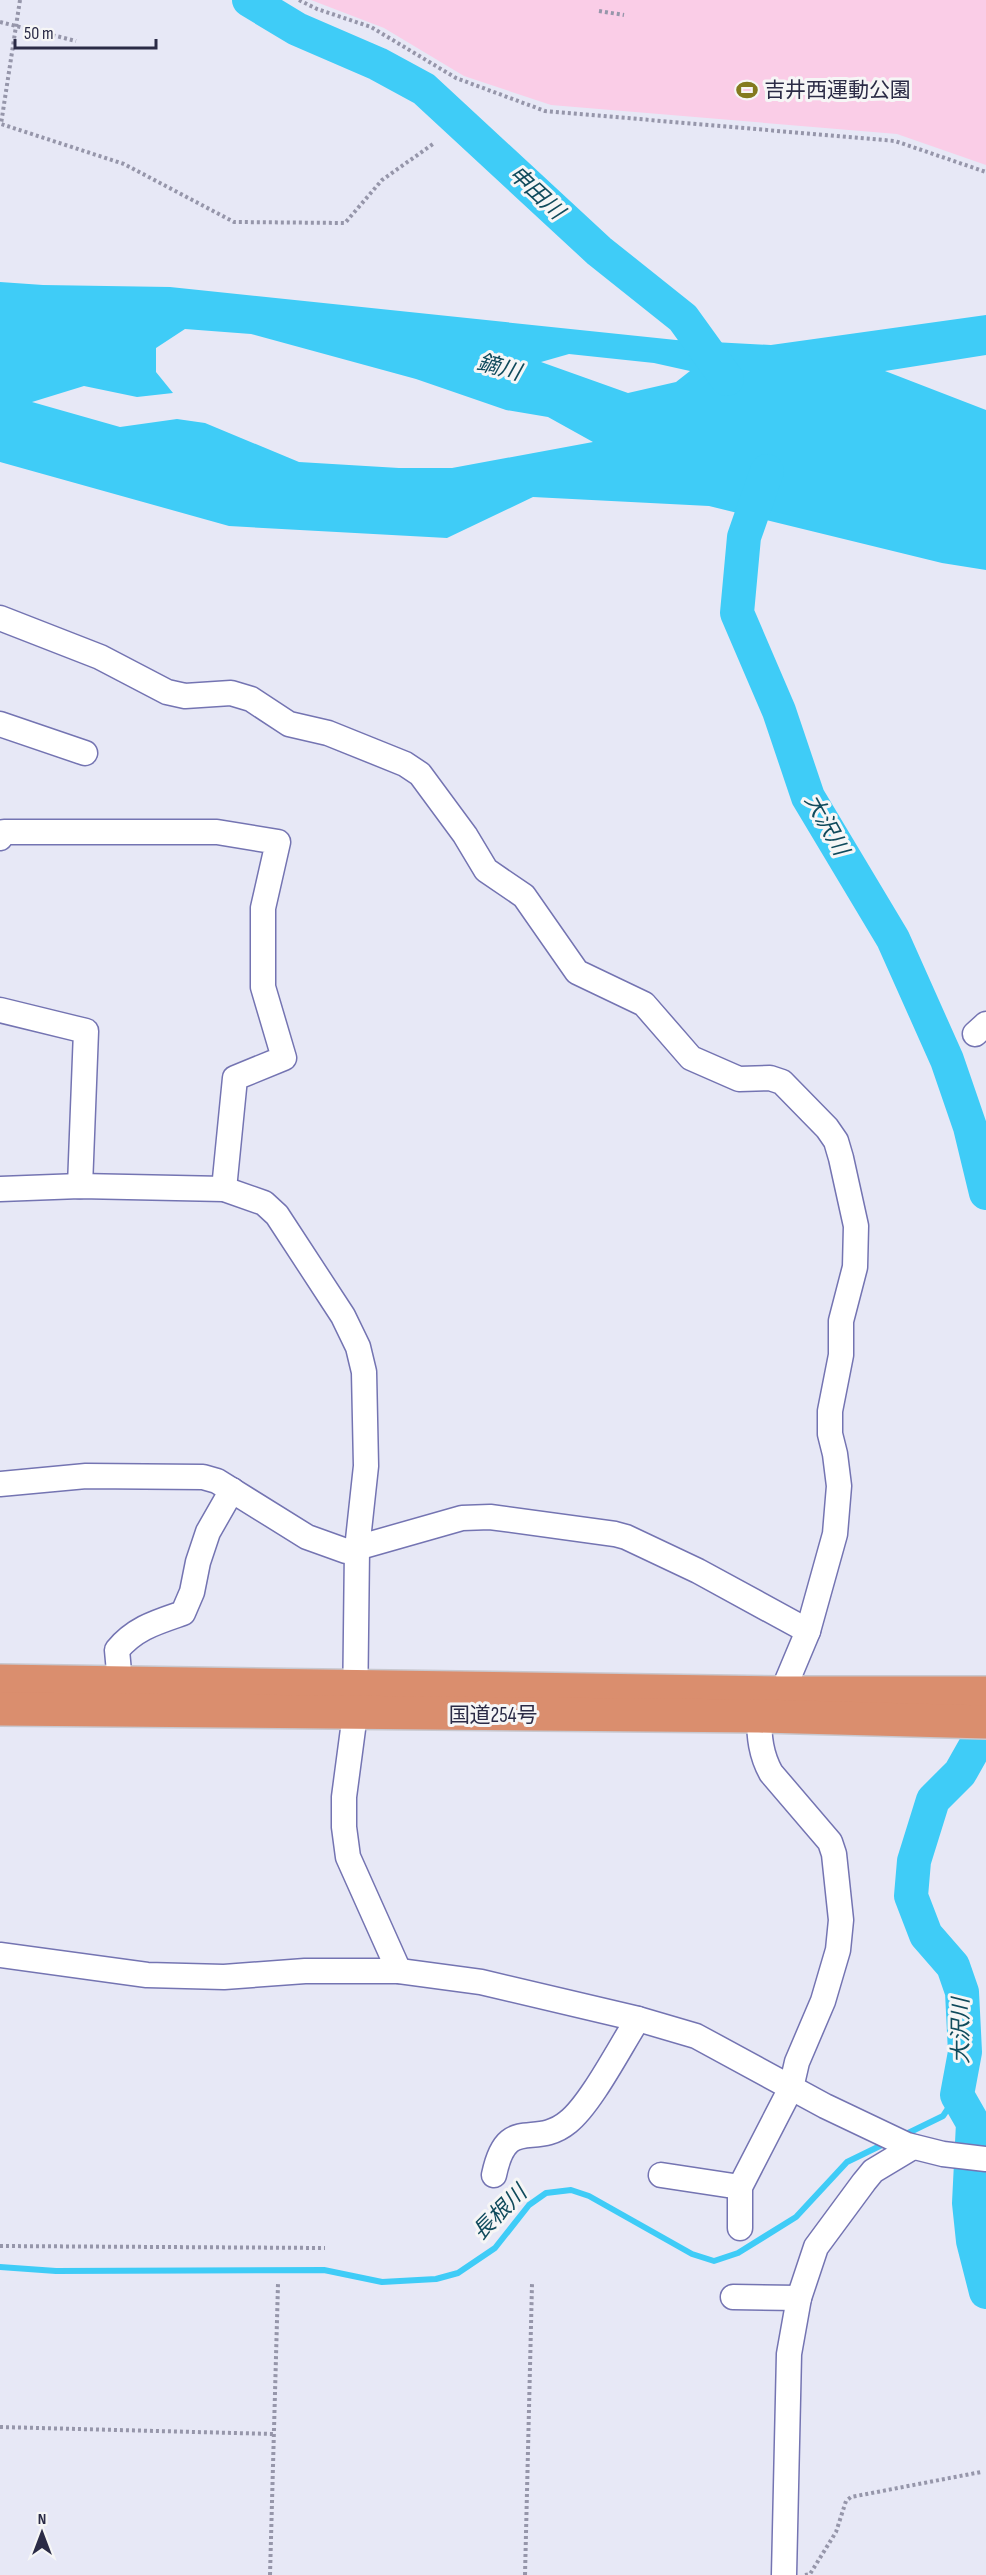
<svg xmlns="http://www.w3.org/2000/svg" width="986" height="2575" viewBox="0 0 986 2575" font-family="'Sofia Sans Condensed','Noto Sans JP',sans-serif">
<rect width="100%" height="100%" fill="#e7e8f6"/>
<path fill="#facde7" d="M311 0H986V165L897 134 551 105 464 76 384 28Z"/>
<path fill="#3fccf7" fill-rule="evenodd" d="M0 282 43 285 170 287 676 340 771 345 986 315V355L885 371 986 410V570L942 563 709 506 533 497 447 538 229 526 0 462ZM185 329 251 334 416 379 506 410 548 417 593 442 452 468H399L299 462 205 423 177 419 120 427 32 402 84 386 137 397 173 393 156 372V348ZM569 354 654 363 690 371 676 382 628 393 541 362Z"/>
<g fill="none" stroke-linecap="round" stroke-linejoin="round">
<g stroke="#3fccf7" stroke-width="6">
<path d="M904 2135 943 2116 957 2095"/>
<path d="M0 2267 56 2271 324 2270 382 2282 436 2279 458 2273 495 2248 529 2205 546 2193 571 2190 589 2196 692 2254 714 2261 738 2253 796 2217 847 2162 886 2143"/>
</g>
<g stroke="#3fccf7" stroke-width="34">
<path d="M249 0 297 29 378 64 424 89 599 251 683 318 727 379"/>
<path d="M767 471 744 537 737 613 779 711 808 797 893 939 947 1060 970 1127 986 1193"/>
<path d="M986 1727 960 1773 933 1800 914 1861 911 1896 926 1935 953 1966 962 1992 965 2052 957 2095 973 2123 969 2203 973 2241 986 2292"/>
</g>
<defs>
<g id="minor">
<path d="M0 618 100 657 167 692 185 696 231 693 251 699 289 724 328 733 405 764 420 774 465 835 486 870 524 896 577 972 644 1004 691 1058 739 1079 770 1078 782 1082 827 1128 836 1141 841 1158 856 1226 855 1267 841 1321V1355L830 1411V1434L835 1454 839 1486 835 1534 808 1631 782 1693"/>
<path d="M0 724 85 753"/>
<path d="M0 838 4 832H217L278 842 263 908V987L284 1058 235 1078 224 1189"/>
<path d="M0 1010 86 1031 80 1186"/>
<path d="M975 1034 986 1024"/>
<path d="M0 1189 80 1186 224 1189 264 1203 277 1215 343 1316 358 1347 364 1372 366 1466 357 1549 355 1714 344 1797V1827L348 1857 399 1971"/>
<path d="M0 1484 86 1476 203 1477 217 1481 307 1537 346 1551 462 1518 490 1517 615 1534 626 1537 698 1571 808 1631"/>
<path d="M120 1683 117 1650C135 1628 157 1622 183 1613L192 1592 198 1562 208 1532 232 1490"/>
<path d="M0 1955 147 1975 224 1977 305 1971H399L481 1982 638 2019 696 2036 825 2106 907 2145 943 2154 986 2159"/>
<path d="M494 2175C507 2113 534 2150 568 2122 591 2104 621 2045 638 2019"/>
<path d="M661 2175 740 2187"/>
<path d="M740 2228V2187L791 2088 797 2062 823 2001 838 1950 841 1920 834 1854 830 1842 771 1773C761 1755 759 1737 759 1716"/>
<path d="M733 2297 799 2298"/>
<path d="M784 2575 789 2354 799 2298 816 2247 864 2182 873 2171 913 2147"/>
</g>
<g id="highway">
<path d="M0 1681 782 1693H986"/>
<path d="M0 1709 759 1716 986 1722"/>
</g>
</defs>
<use href="#minor" stroke="#7474b2" stroke-width="27"/>
<use href="#highway" stroke="#c8c8cf" stroke-width="36"/>
<g stroke="#9696aa" stroke-width="4" stroke-dasharray="3 3" stroke-linecap="butt">
<path d="M20 0 1 124 124 164 234 222 345 223 382 180 433 144"/>
<path d="M299 0 317 9 371 27 456 78 545 111 895 141 986 172"/>
<path d="M599 11 624 15"/>
<path d="M0 22 76 41"/>
<path d="M0 2246 325 2248"/>
<path d="M0 2427 274 2434"/>
<path d="M270 2575 278 2284"/>
<path d="M525 2575 532 2284"/>
<path d="M805 2575 810 2574 836 2532 846 2501 851 2497 981 2472"/>
</g>
<use href="#minor" stroke="#fff" stroke-width="24"/>
<use href="#highway" stroke="#da8e6e" stroke-width="33"/>
</g>
<defs>
<symbol id="stadium-bare" viewBox="-9 -9 18 18"><path d="M0-5a6.5 5 0 1 0 0 10a6.5 5 0 1 0 0-10ZM-3.5-1.8h7v3.6h-7Z" fill="#837a1f" stroke="#f6f6f6" stroke-width="2.5" paint-order="stroke"/></symbol>
</defs>
<g fill-rule="evenodd">
<use href="#stadium-bare" x="732" y="75" width="30" height="30"/>
</g>
<g text-anchor="middle" dominant-baseline="central" stroke-width="6" stroke-linejoin="round" paint-order="stroke">
<g font-size="21" fill="#2b2b46" stroke="#f6f6f6" text-anchor="start">
<text x="764" y="90">吉井西運動公園</text>
</g>
<g font-size="21" fill="#2b2b46" stroke="#f6f6f6">
<text x="493" y="1715">国道254号</text>
</g>
<g font-size="22" font-style="italic" fill="#104b5c" stroke="#f6f6f6">
<text transform="translate(536 193) rotate(43)">申田川</text>
<text transform="translate(499 368) rotate(15)">鏑川</text>
<text transform="translate(826 825) rotate(61)">大沢川</text>
<text transform="translate(961 2031) rotate(-90)">大沢川</text>
<text transform="translate(500 2213) rotate(-45)">長根川</text>
</g>
</g>
<g transform="translate(42 2533)" stroke="#f6f6f6" stroke-width="4.5" paint-order="stroke">
<path d="M0-4.5L10 22L0 15L-10 22Z" fill="#2b2b46"/>
<text y="-9" font-size="16" font-weight="bold" text-anchor="middle" fill="#2b2b46">N</text>
</g>
<path d="M15 39v9h141v-9" fill="none" stroke="#2b2b46" stroke-width="3"/>
<text x="24" y="39" font-size="18" fill="#2b2b46" stroke="#f6f6f6" stroke-width="4.5" paint-order="stroke">50 m</text>
</svg>
